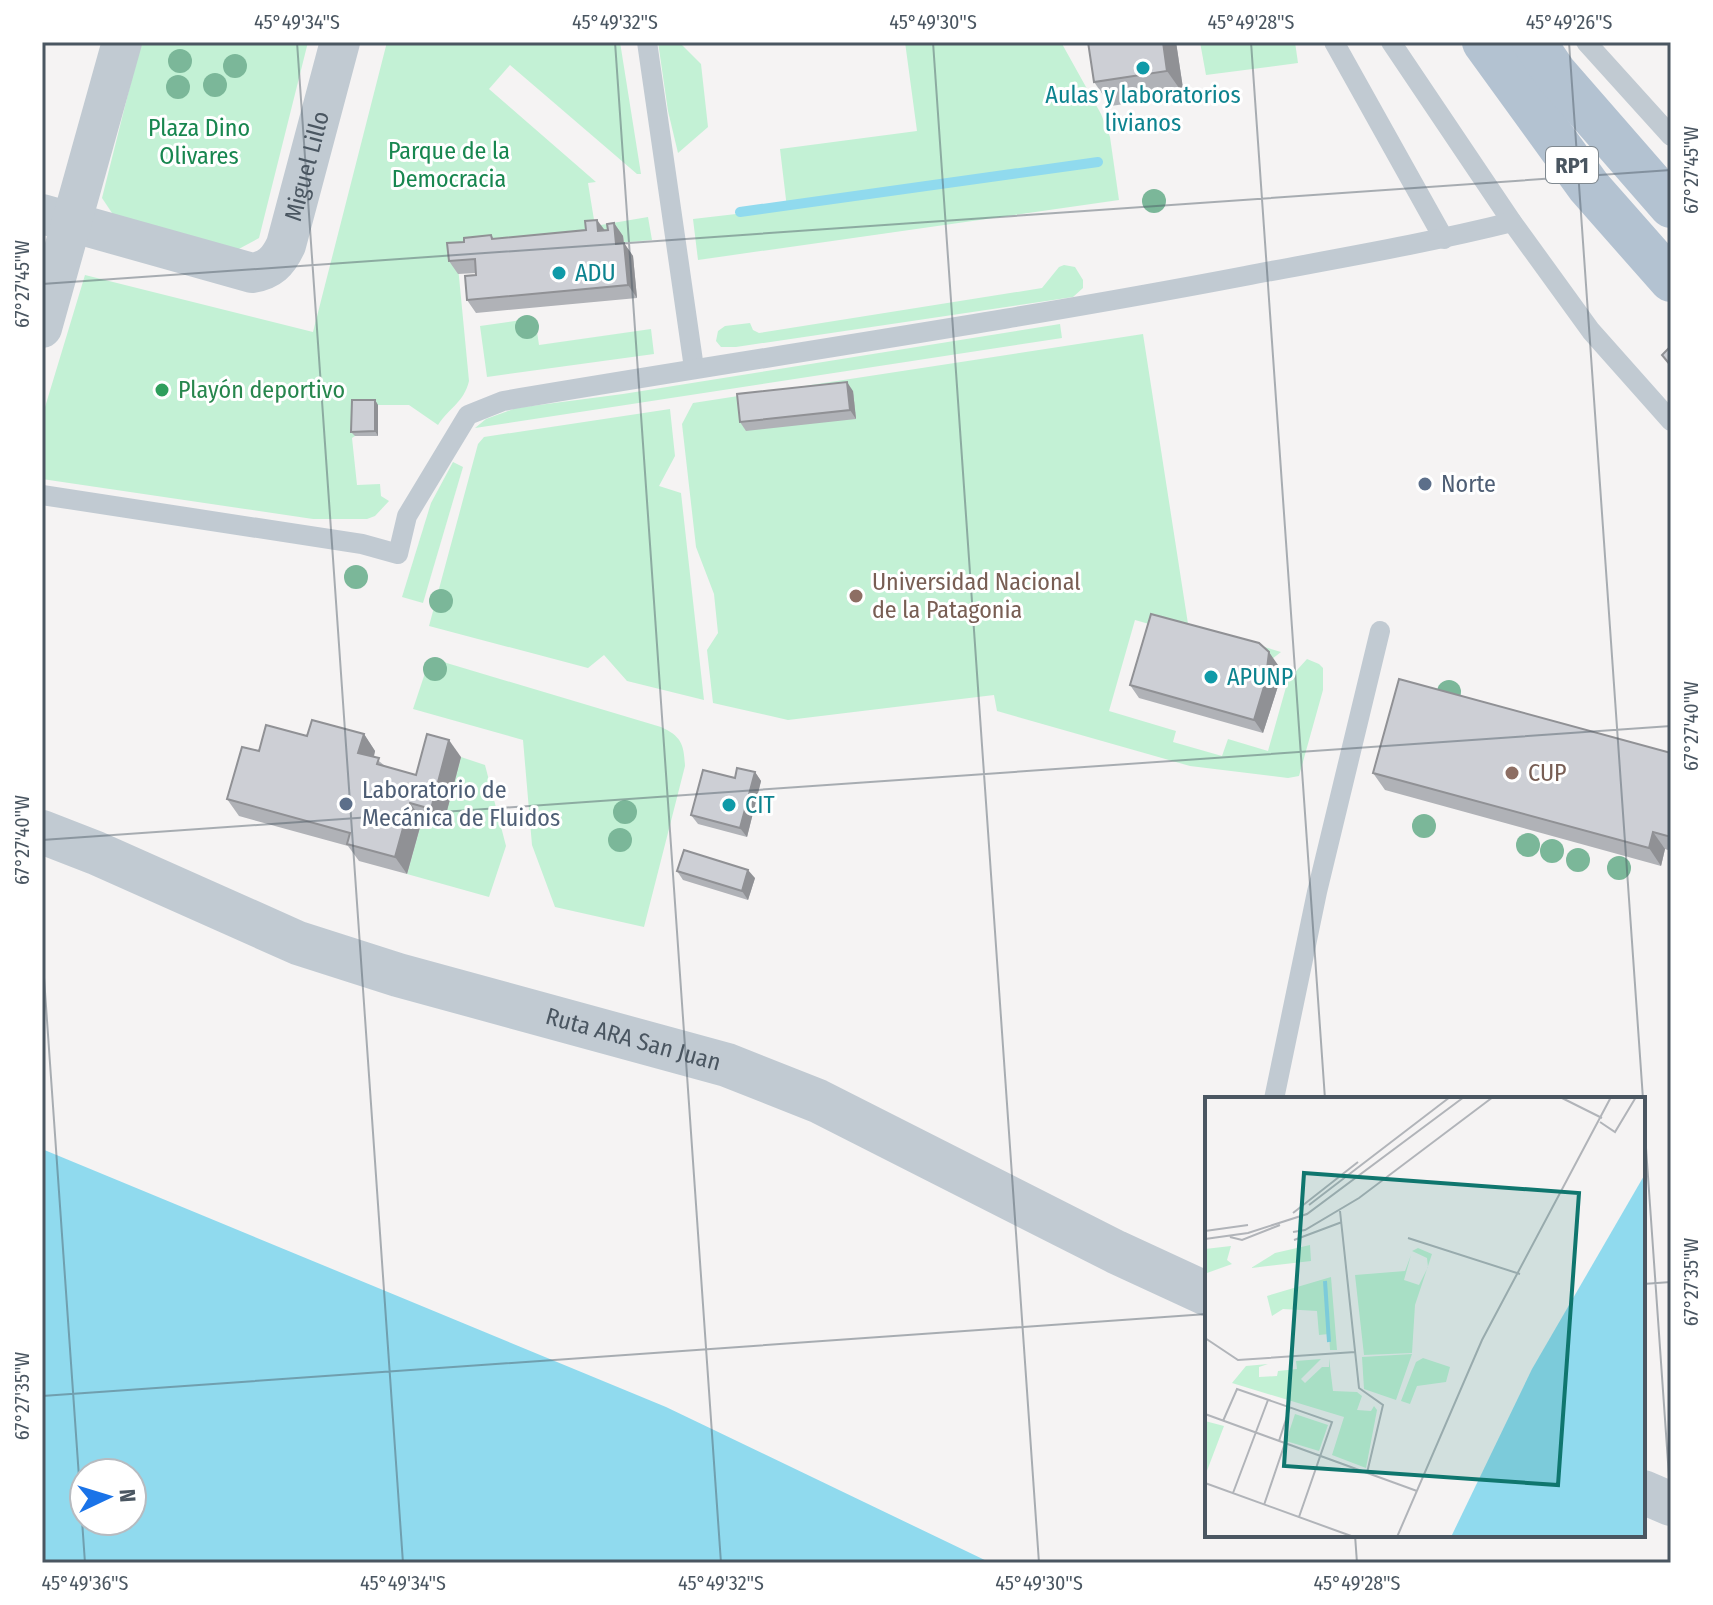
<svg xmlns="http://www.w3.org/2000/svg" width="1713" height="1605" viewBox="0 0 1713 1605" font-family="'Fira Sans Condensed',sans-serif">
<rect width="100%" height="100%" fill="#f5f3f3"/>
<g fill="#c3f1d5">
<path d="M141 42H308L259 238 235 251 114 216 102 198Z"/>
<path d="M387 42H620L641 174H637L510 65 489 89 596 182 588 183 595 226 648 217 652 240 457 256 469 381C464 402 450 407 438 425L409 405H355V436L352 438 357 485 380 484 381 496 389 501 375 516 367 519H313L42 479V417L85 275 313 332Z"/>
<path d="M658 42H679L701 64 708 127 678 153 668 111Z"/>
<path d="M905 42H1061L1101 114 1110 137 1119 200 698 260 693 219 787 208 780 149 917 131Z"/>
<path d="M1200 42H1295L1298 63 1206 75Z"/>
<path d="M1064 265 1075 267 1083 280V288L1073 297 736 347H721L716 341 718 331 725 326 750 323 753 330 759 333 1042 288 1059 267Z"/>
<path d="M535 318 539 345 651 329 654 354 487 377 480 326Z"/>
<path d="M1060 324 1062 338 475 428 486 419 516 408 623 394Z"/>
<path d="M1143 334 1188 624 1281 652 1272 659 1135 620 1109 711 1176 731 1173 742 1222 756 1228 739 1268 751 1288 680 1307 659 1319 664 1323 668V690L1299 776 1288 778 1190 766 997 711 994 695 788 720 713 703 707 650 718 633 714 594 696 547 682 424 693 403Z"/>
<path d="M670 409 675 456 659 486 681 493 704 700 627 681 604 655 588 668 429 626 478 444 484 437Z"/>
<path d="M453 462 463 467 423 603 402 597 431 503Z"/>
<path d="M430 658 661 727C681 736 684 744 685 766L644 927 555 907 532 845 523 740 413 709Z"/>
<path d="M461 757 485 765 506 846 489 897 407 874 422 820 443 825Z"/>
</g>
<path fill="#90daee" fill-rule="evenodd" d="M42 1149 666 1407 991 1563H42ZM84 1473H132V1521H84Z"/>
<g fill="none" stroke-linecap="round" stroke-linejoin="round">
<path stroke="#90daee" stroke-width="10" d="M740 212 1098 162"/>
<g stroke="#c1cad2" stroke-width="20">
<path d="M647 42 694 368"/>
<path d="M1334 42 1444 239"/>
<path d="M1391 42 1512 222 1591 331 1671 421"/>
<path d="M1586 42 1671 136"/>
<path d="M42 495 362 544 398 554 407 516 468 415 503 401C750 359 999 323 1245 276 1334 259 1424 244 1512 222"/>
<path d="M1274 1099 1317 892 1380 631"/>
</g>
<g stroke="#c1cad2" stroke-width="40">
<path id="s1" d="M42 214 252 273C270 270 278 262 286 245L340 42"/>
<path d="M42 328 122 42"/>
</g>
<g stroke="#c1cad2" stroke-width="44">
<path id="s2" d="M42 832 96 853 298 943 398 975 727 1065 818 1101 1116 1252 1207 1294"/>
<path d="M1643 1492 1671 1504"/>
</g>
<g stroke="#b3c2d1" stroke-width="44">
<path d="M1484 42 1589 187 1671 280"/>
<path d="M1534 42 1555 73 1671 206"/>
</g>
</g>
<g fill="#7bb799">
<circle cx="180" cy="61" r="12"/>
<circle cx="235" cy="66" r="12"/>
<circle cx="215" cy="85" r="12"/>
<circle cx="178" cy="87" r="12"/>
<circle cx="1154" cy="201" r="12"/>
<circle cx="527" cy="327" r="12"/>
<circle cx="356" cy="577" r="12"/>
<circle cx="441" cy="601" r="12"/>
<circle cx="435" cy="669" r="12"/>
<circle cx="1449" cy="692" r="12"/>
<circle cx="625" cy="812" r="12"/>
<circle cx="1424" cy="826" r="12"/>
<circle cx="620" cy="840" r="12"/>
<circle cx="1528" cy="845" r="12"/>
<circle cx="1552" cy="851" r="12"/>
<circle cx="1578" cy="860" r="12"/>
<circle cx="1619" cy="868" r="12"/>
</g>
<g fill="#b0b2b7">
<path d="M1088 42H1176L1184 95 1111 106 1094 82Z"/>
<path d="M614 223 623 236 624 243 633 256 637 298 476 313 467 300 476 275V273L458 274 449 261 464 242 491 235 494 239 605 231 608 230Z"/>
<path d="M853 391 856 419 746 431 740 422Z"/>
<path d="M375 400 378 405V436H355L351 432Z"/>
<path d="M1278 665 1276 680 1279 683 1263 733 1139 698 1130 685Z"/>
<path d="M364 734 375 751 374 757 385 766 416 775 461 757 443 826 422 820 407 874 359 861 348 846 239 816 227 799 259 751 307 736Z"/>
<path d="M1671 753V851L1665 849 1661 866 1385 790 1373 773Z"/>
<path d="M755 772 761 781 747 837 698 824 691 815 735 778Z"/>
<path d="M677 871 755 878 748 900 683 880Z"/>
</g>
<g fill="#909195">
<path d="M1163 42H1176L1184 95 1167 71Z"/>
<path d="M597 220 607 233 598 231Z"/>
<path d="M614 223 623 236 625 257 616 244Z"/>
<path d="M624 243 633 256 637 298 628 285Z"/>
<path d="M847 382 853 391 856 419 850 410Z"/>
<path d="M375 400 378 405V436L375 431Z"/>
<path d="M1269 652 1278 665 1276 680 1279 683 1263 733 1254 720 1267 669Z"/>
<path d="M364 734 375 751 370 770 358 753Z"/>
<path d="M449 740 461 757 443 826 431 809Z"/>
<path d="M755 772 761 781 747 837 740 828Z"/>
<path d="M410 803 422 820 407 874 395 857Z"/>
<path d="M1653 832 1665 849 1661 866 1649 848Z"/>
<path d="M748 870 755 878 748 900 742 891Z"/>
</g>
<g fill="#cdcfd5" stroke="#909195" stroke-width="2">
<path d="M1088 42H1163L1167 71 1094 82Z"/>
<path d="M597 220 598 231 608 230 607 224 614 223 616 244 624 243 628 285 467 300 465 276 476 275 475 259 449 261 447 243 464 242V238L491 235 492 239 586 230 585 221Z"/>
<path d="M1669 348 1671 350V366L1662 355Z"/>
<path d="M847 382 850 410 740 422 737 394Z"/>
<path d="M352 400H375V431L351 432Z"/>
<path d="M1151 614 1259 643 1269 652 1267 669 1269 670 1254 720 1130 685Z"/>
<path d="M1399 679 1671 753 1670 769 1671 770V837L1653 832 1649 848 1373 773Z"/>
<path d="M312 720 364 734 358 753 379 758 377 764 416 775 427 734 449 740 431 809 410 803 395 857 347 844 350 833 227 799 242 747 259 751 266 725 307 736Z"/>
<path d="M737 768 755 772 740 828 691 815 703 770 735 778Z"/>
<path d="M684 850 748 870 742 891 677 871Z"/>
</g>
<path fill="none" stroke="#4a5661" stroke-width="2" stroke-opacity="0.45" d="M297 42 403 1563M615 42 721 1563M933 42 1039 1563M1251 42 1325 1099M1569 42 1643 1099M42 284 1671 170M42 840 1671 726M42 949 85 1563M1643 1105 1671 1505M1643 1284 1671 1282M42 1396 1207 1314M1355 1535 1357 1563"/>
<g fill="#0f9aa8" stroke="#fff" stroke-width="3">
<circle cx="1143" cy="68" r="8"/>
<circle cx="559" cy="273" r="8"/>
<circle cx="1211" cy="677" r="8"/>
<circle cx="729" cy="805" r="8"/>
</g>
<circle fill="#2e9e5b" stroke="#fff" stroke-width="3" cx="162" cy="390" r="8"/>
<g fill="#5c6f8a" stroke="#fff" stroke-width="3">
<circle cx="1425" cy="484" r="8"/>
<circle cx="346" cy="804" r="8"/>
</g>
<g fill="#8d6e63" stroke="#fff" stroke-width="3">
<circle cx="856" cy="596" r="8"/>
<circle cx="1512" cy="773" r="8"/>
</g>
<g text-anchor="middle" dominant-baseline="central" stroke-width="6" stroke-linejoin="round" paint-order="stroke">
<rect fill="#fff" stroke="#808990" stroke-width="2" x="1546" y="147" width="52" height="36" rx="6"/>
<g font-size="22" font-weight="bold" fill="#4a5661">
<text x="1572" y="165">RP1</text>
</g>
<g font-size="24" fill="#0d838f" stroke="#fff" text-anchor="start">
<text x="1143" y="95" text-anchor="middle">Aulas y laboratorios<tspan x="1143" dy="28">livianos</tspan></text>
<text x="575" y="273">ADU</text>
<text x="1227" y="677">APUNP</text>
<text x="745" y="805">CIT</text>
</g>
<g font-size="24" fill="#17864f" stroke="#fff">
<text x="199" y="128">Plaza Dino<tspan x="199" dy="28">Olivares</tspan></text>
<text x="449" y="151">Parque de la<tspan x="449" dy="28">Democracia</tspan></text>
</g>
<g font-size="24" fill="#4a5661" stroke="#fff">
<text stroke="none"><textPath href="#s1" startOffset="346">Miguel Lillo</textPath></text>
<text stroke="none"><textPath href="#s2" startOffset="628">Ruta ARA San Juan</textPath></text>
</g>
<g font-size="24" fill="#27864d" stroke="#fff" text-anchor="start">
<text x="178" y="390">Playón deportivo</text>
</g>
<g font-size="24" fill="#4e5e75" stroke="#fff" text-anchor="start">
<text x="1441" y="484">Norte</text>
<text x="362" y="790">Laboratorio de<tspan x="362" dy="28">Mecánica de Fluidos</tspan></text>
</g>
<g font-size="24" fill="#785e54" stroke="#fff" text-anchor="start">
<text x="872" y="582">Universidad Nacional<tspan x="872" dy="28">de la Patagonia</tspan></text>
<text x="1528" y="773">CUP</text>
</g>
</g>
<g transform="translate(1205 1097)">
<rect width="440" height="440" fill="#f5f3f3"/>
<path d="M105 148 106 164 46 171 70 156ZM26 149 22 163 27 167 2 176 0 152ZM213 151 227 157 210 208 207 256 159 258 150 178 200 174 206 158 199 183 214 188 223 170 222 161 207 154ZM126 180 132 253H125L124 237 114 238 112 214 78 212 67 219 62 199ZM207 257 191 303 159 292 157 260ZM124 261 128 294 152 295 157 299 152 313 166 314 169 309 172 313 161 371 127 358 139 320 27 286 41 269 63 267 54 270V280L72 279 73 274 92 272 91 264 116 262 96 282 100 286 117 270H124ZM218 261 245 270 241 285 212 289 205 307 196 304 211 265ZM90 317 123 328 114 354 81 344ZM0 324 19 329 0 379Z" fill="#c3f1d5"/>
<path d="M440 77V440H246L327 272Z" fill="#90daee"/>
<path fill="none" stroke="#90daee" stroke-width="4" d="M120 184 124 245"/>
<path fill="none" stroke="#b1b4b9" stroke-width="2" d="M355 0 397 21M395 25 410 35 431 0M104 108 245 0M135 114 154 291 178 308 162 376M88 116 153 65M0 134 43 128M88 135 100 133 154 101 288 0M25 140 37 143 75 128M203 141 315 177M0 142 43 136 102 117 259 0M89 143 137 125M0 241 33 263 150 255M0 317 212 394M18 324 32 292 127 325 94 420M74 344 85 310M0 386 149 440M28 396 63 303M59 408 80 346M192 440 277 243 406 0"/>
<path fill="#0f766e" fill-opacity="0.15" stroke="#0f766e" stroke-width="4" d="M99 76 374 96 353 388 79 369Z"/>
<rect width="440" height="440" fill="none" stroke="#4a5661" stroke-width="4"/>
</g>
<rect width="1713" height="1605" fill="none" stroke="#ffffff" stroke-width="88"/>
<g transform="translate(108 1497) rotate(86)"><circle r="38" fill="#ffffff" stroke="#b7bbc0" stroke-width="2"/>
<path d="M0-6L14 30L0 20L-14 30Z" fill="#1a73e8"/>
<text y="-12" font-size="22" font-weight="bold" text-anchor="middle" fill="#4a5661">N</text>
</g>
<rect x="44" y="44" width="1625" height="1517" fill="none" stroke="#4a5661" stroke-width="3"/>
<g font-size="20" text-anchor="middle" fill="#4a5661">
<text x="297" y="29">45°49'34"S</text>
<text x="615" y="29">45°49'32"S</text>
<text x="933" y="29">45°49'30"S</text>
<text x="1251" y="29">45°49'28"S</text>
<text x="1569" y="29">45°49'26"S</text>
<text transform="translate(1691 170) rotate(-90)" y="7">67°27'45"W</text>
<text transform="translate(22 284) rotate(-90)" y="7">67°27'45"W</text>
<text transform="translate(1691 726) rotate(-90)" y="7">67°27'40"W</text>
<text transform="translate(22 840) rotate(-90)" y="7">67°27'40"W</text>
<text transform="translate(1691 1282) rotate(-90)" y="7">67°27'35"W</text>
<text transform="translate(22 1396) rotate(-90)" y="7">67°27'35"W</text>
<text x="85" y="1590">45°49'36"S</text>
<text x="403" y="1590">45°49'34"S</text>
<text x="721" y="1590">45°49'32"S</text>
<text x="1039" y="1590">45°49'30"S</text>
<text x="1357" y="1590">45°49'28"S</text>
</g>
</svg>
